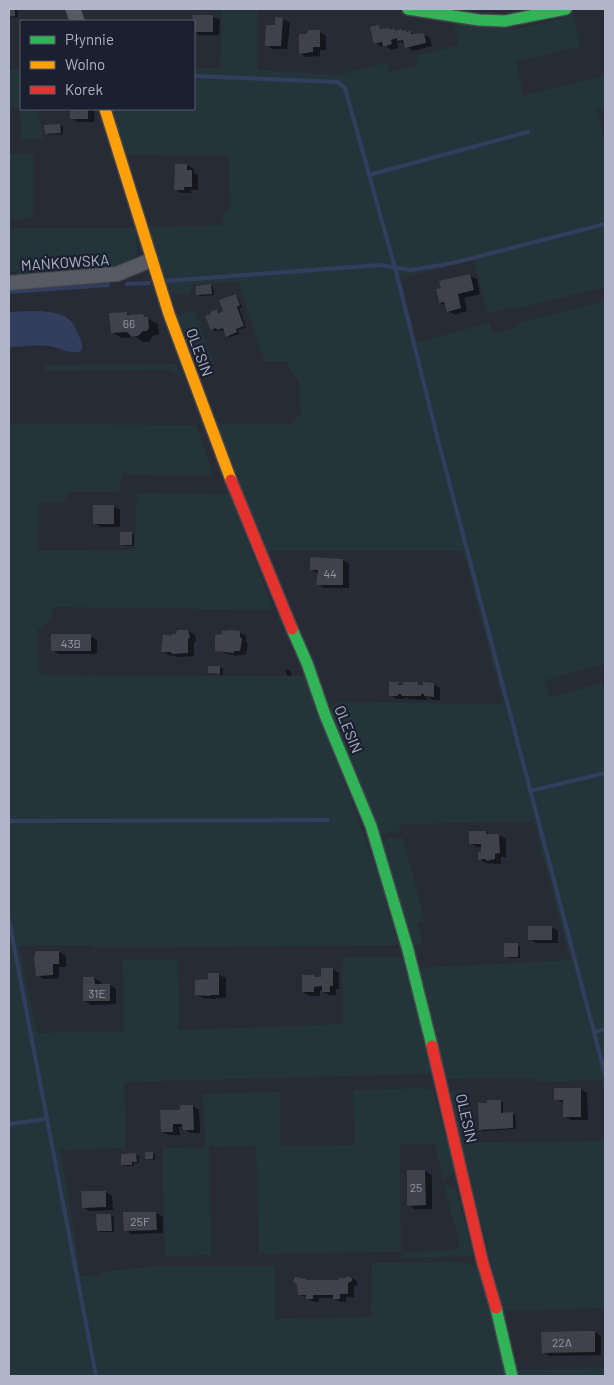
<svg xmlns="http://www.w3.org/2000/svg" width="614" height="1385" viewBox="0 0 614 1385" font-family="Barlow,sans-serif">
<rect width="100%" height="100%" fill="#272b35"/>
<g fill="#24343b">
<path d="M222 9H258L257 70 339 75 387 63 389 72 418 65 416 56 459 45 453 23 496 28H522L573 15 576 24 580 46 516 62 524 95 605 76V107L597 110 605 143V287L516 309 509 308 487 313 474 260 401 278 417 342 490 323 493 334 514 328 519 323 605 301V664L545 680 550 697 602 683 605 694V1092L602 1080 538 1082V1078L446 1079 417 968 570 960 534 822 399 824 401 831 381 834 330 709 335 702 503 704 463 551H264L216 424H292L301 413 299 382 289 369 288 361H264L238 282 193 285 188 295 167 293 147 227 222 225 223 214 230 206 229 156 125 155 112 109H194V68H220Z"/>
<path d="M9 70H21V109H38L43 139H21L20 108H9Z"/>
<path d="M9 154H34L33 217 15 221 9 220Z"/>
<path d="M9 228H135L137 247 136 256 127 263 112 269 18 276V271L9 272Z"/>
<path d="M194 310 213 361H194L176 316Z"/>
<path d="M176 364 181 377 171 370 45 371V365Z"/>
<path d="M9 424 196 425 213 476 122 475 119 492H70L63 502H39L38 551 135 550 137 493 230 494 273 608 268 610 54 607 51 619 38 630 39 675 305 676 380 879 398 945 95 948 89 945 19 946 37 1033 124 1031 123 960H178L179 1030 343 1024 342 957H398L402 958 432 1070 429 1076 424 1074 124 1082 126 1148 60 1150 78 1254 80 1276 98 1275 102 1272 155 1266H275V1319L371 1317 372 1263 461 1262 472 1264 483 1273 506 1376H9Z"/>
<path d="M386 838H403L425 922 417 923 423 944 414 946 382 843Z"/>
<path d="M425 1088 433 1091 455 1171 452 1175 443 1180 435 1144H400L401 1252 456 1250 460 1246 444 1185 456 1188 473 1254 468 1256 401 1258V1252L259 1254 256 1146 209 1147 211 1255 165 1256 162 1148 205 1147 203 1094 280 1092V1146L355 1145 353 1090Z"/>
<path d="M468 1090 461 1099 471 1143 605 1141V1308L503 1311 449 1091Z"/>
<path d="M605 1368V1376H516L515 1370Z"/>
</g>
<path fill="#333e5e" d="M34 311C53 312 70 312 77 332 80 339 84 342 81 351 72 355 63 349 54 347 40 343 23 347 9 347V312Z"/>
<g fill="#0007">
<path d="M9 9H17L18 17 9 18Z"/>
<path d="M193 16 213 17 220 20 219 35H199L194 31Z"/>
<path d="M277 19H283L290 23 287 49H273L266 45 276 26Z"/>
<path d="M379 27 384 30H395L398 32H411L415 35 423 34 430 38 432 46 413 51 401 42 397 43 398 48 391 50 386 46 382 47 375 43Z"/>
<path d="M320 32 326 36V50H320V56L306 57 300 53 309 36Z"/>
<path d="M72 109H95L94 122H78L71 118Z"/>
<path d="M60 125 63 127V134L49 135 46 133Z"/>
<path d="M176 165H187L194 169V173L198 175V190H191V193H182L176 190Z"/>
<path d="M470 276 477 279 480 294 464 298 467 311 455 315 448 311 447 306 440 303Z"/>
<path d="M210 285 213 287 214 295 200 296 197 294Z"/>
<path d="M235 295 238 297 242 307 239 308 246 327 238 330 240 334 230 337 227 336 225 330 215 331 212 329 217 311 220 312 225 311Z"/>
<path d="M127 313 132 316 141 315 158 324 159 334 153 336 149 342H143L136 337 122 338 112 332 111 314Z"/>
<path d="M113 506 120 510V527H101L94 523Z"/>
<path d="M131 533 134 535V546H124L121 544Z"/>
<path d="M343 560 349 564V588H324L318 584 319 574 312 570Z"/>
<path d="M188 631 195 635 196 641 194 642V656L179 657 169 655 162 651 173 638Z"/>
<path d="M239 632 246 636V642L248 644 246 654 235 656 216 650Z"/>
<path d="M90 636 97 640V654H59L53 651Z"/>
<path d="M220 667 223 669V675L212 674 209 673Z"/>
<path d="M287 669 290 671 292 675 290 676 287 675 285 670Z"/>
<path d="M398 684 404 687 418 684 421 686 434 684 440 688V700H432L427 696V700L409 699 405 697V699H397L390 695Z"/>
<path d="M486 832 491 835H499L506 839V857H501V863L500 864 486 863 479 859 482 853V847H477L470 843Z"/>
<path d="M552 927 558 931V943H536L529 939Z"/>
<path d="M517 944 520 946V958H508L506 956Z"/>
<path d="M59 952 66 956V967H59V978L44 979 37 975Z"/>
<path d="M332 969 339 973V989H336V995H330L323 992V990H320V996H310L303 992V976L322 978Z"/>
<path d="M219 975 226 978V998H216V999L203 998 197 994 209 981Z"/>
<path d="M94 978 101 982V985H110L116 989V1004L91 1005 84 1001Z"/>
<path d="M581 1089 587 1093 588 1120H571L564 1116V1103L555 1099Z"/>
<path d="M500 1101 503 1103V1114L512 1113 515 1115 516 1129 483 1131 480 1129Z"/>
<path d="M193 1106 199 1110 200 1133H190L184 1129V1127H179L180 1135H169L162 1132 182 1111Z"/>
<path d="M152 1154 155 1155V1160L147 1159Z"/>
<path d="M136 1155 139 1156V1163H134V1166H125L122 1165Z"/>
<path d="M425 1171 432 1175V1209H415L408 1205Z"/>
<path d="M106 1192 112 1196 113 1210 89 1211 83 1207Z"/>
<path d="M156 1213 163 1217V1233L132 1234 125 1230 124 1214Z"/>
<path d="M111 1215 114 1217V1232H101L98 1231Z"/>
<path d="M350 1277 357 1281 358 1285 354 1286V1297H346V1302H341L334 1298H319V1302H314L299 1294 308 1281H340Z"/>
<path d="M595 1332 601 1336V1355L550 1356 543 1352Z"/>
</g>
<g fill="none" stroke-linecap="round" stroke-linejoin="round">
<g stroke="#333e5e" stroke-width="4">
<path d="M194 76 338 82 345 88 395 268 437 436 605 1074"/>
<path d="M369 175 528 132"/>
<path d="M165 281 380 265 411 270 453 263 605 224"/>
<path d="M127 284 149 283"/>
<path d="M9 292 108 285"/>
<path d="M530 791 605 773"/>
<path d="M9 821 328 820"/>
<path d="M9 920 96 1376"/>
<path d="M594 1032 605 1029"/>
<path d="M9 1124 47 1119"/>
</g>
</g>
<g fill="#3f424b">
<path d="M9 9H15V16L9 17Z"/>
<path d="M192 15H213V32H194Z"/>
<path d="M275 17 283 18 281 46H265L266 25H275Z"/>
<path d="M379 25 380 29 389 28V30L395 28V31L402 29V31L406 30V32L411 31V34L424 33 426 43 405 48 403 40 397 41V38L391 40 392 44 383 47 382 42 374 44 370 27Z"/>
<path d="M308 30H320V47H313V52L299 54V34H307Z"/>
<rect x="70" y="109" width="18" height="10"/>
<path d="M60 124 61 133 45 134 44 125Z"/>
<path d="M175 164H187V170H192V187H184V190H174Z"/>
<path d="M470 274 474 290 458 294 461 308 447 312 444 302 439 303 438 297 436 289 441 288 439 281Z"/>
<path d="M211 284 212 294 196 295V286Z"/>
<path d="M236 294 240 305 237 307 244 326 236 329 237 332 226 337 223 328 217 330 216 328 211 330 205 316 211 314 210 312 217 309 218 313 223 311 219 300Z"/>
<path d="M127 312V315L141 314 144 315V317H148L149 328 147 331H143L138 336 132 337 127 332 111 333 109 313Z"/>
<rect x="93" y="505" width="21" height="19"/>
<rect x="120" y="532" width="12" height="13"/>
<path d="M310 557 343 559V585H316L318 570H310Z"/>
<path d="M177 630H188L190 637 188 639V653L172 654 171 652H161L163 634 172 636V634H176Z"/>
<path d="M232 630 240 631V637L242 639 240 651H234V653L215 651V635L222 634V631Z"/>
<rect x="51" y="634" width="40" height="17"/>
<path d="M208 666H220V674L208 673Z"/>
<path d="M389 682H399L398 685H403V682H418V685H423V682L434 683V697L424 696V694H421V696H401L402 694H398V696H389Z"/>
<path d="M469 831H486V834H499L500 853 495 854V859L487 861 485 859 478 860V852H481V844H469Z"/>
<rect x="528" y="926" width="24" height="14"/>
<rect x="504" y="943" width="14" height="14"/>
<path d="M35 951H59V964H53V975L36 976 34 957H35Z"/>
<path d="M321 968H333V986H330V992H322V986L314 987V992H302V975H314V977H321Z"/>
<path d="M208 973H219V995H210V996L195 995V980L208 979Z"/>
<path d="M83 977H94L95 984H110V1001H83Z"/>
<path d="M554 1088H581V1117H563V1100H554Z"/>
<path d="M487 1100H501V1113L513 1112V1128L479 1130 478 1103H487Z"/>
<path d="M180 1105H193L194 1130H183L182 1124H173V1132H161L160 1110H180Z"/>
<rect x="145" y="1152" width="8" height="7"/>
<path d="M136 1153 137 1162H132V1165H121V1154Z"/>
<path d="M407 1170H425L426 1205 407 1206Z"/>
<path d="M81 1191H106V1207L82 1208Z"/>
<path d="M123 1212H156L157 1230 124 1231Z"/>
<path d="M96 1214H111L112 1231H97Z"/>
<path d="M347 1276 352 1278V1281L348 1283V1294H340V1299H333V1295H313V1299H306V1295H298L297 1284 293 1282 295 1277 306 1279V1280H339V1278H346Z"/>
<path d="M582 1331H595V1352L542 1353 541 1332Z"/>
</g>
<g fill="none" stroke-linecap="round" stroke-linejoin="round">
<defs>
<g id="street">
<path d="M73 9 77 21"/>
<path d="M9 283 117 274 151 260"/>
</g>
<g id="fast">
<path d="M408 9 479 20 505 21 566 9"/>
<path d="M292 629 307 663 325 715 371 826 408 950 432 1046"/>
<path d="M496 1308 512 1376"/>
</g>
<path id="slow" d="M105 109 169 314 231 480"/>
<g id="jam">
<path d="M231 480 292 629"/>
<path d="M432 1046 482 1260 496 1308"/>
</g>
</defs>
<use href="#street" stroke="#43464e" stroke-width="16"/>
<use href="#fast" stroke="#43464e" stroke-width="14"/>
<use href="#slow" stroke="#43464e" stroke-width="14"/>
<use href="#jam" stroke="#43464e" stroke-width="14"/>
<use href="#street" stroke="#575a63" stroke-width="14"/>
<use href="#fast" stroke="#30b455" stroke-width="11"/>
<use href="#slow" stroke="#ff9f0a" stroke-width="11"/>
<use href="#jam" stroke="#e5322d" stroke-width="11"/>
</g>
<g text-anchor="middle" dominant-baseline="central" stroke-width="4.5" stroke-linejoin="round" paint-order="stroke">
<g font-size="12" fill="#9498a8">
<text x="129" y="323">66</text>
<text x="330" y="573">44</text>
<text x="71" y="643">43B</text>
<text x="97" y="993">31E</text>
<text x="416" y="1187">25</text>
<text x="140" y="1221">25F</text>
<text x="562" y="1342">22A</text>
</g>
<g font-size="15" fill="#b0b5c7" stroke="#1a202f">
<text transform="translate(65 262) rotate(-4)">MAŃKOWSKA</text>
<text transform="translate(200 352) rotate(70)">OLESIN</text>
<text transform="translate(349 729) rotate(68)">OLESIN</text>
<text transform="translate(467 1118) rotate(77)">OLESIN</text>
</g>
</g>
<rect width="614" height="1385" fill="none" stroke="#b0b5c7" stroke-width="20"/>
<rect x="20" y="20" width="175" height="90" fill="#1a202f" stroke="#565c6c"/>
<rect x="30" y="36" width="25" height="8" fill="#30b455" stroke="#565c6c"/>
<text x="65" y="45" font-size="15" fill="#b0b5c7">Płynnie</text>
<rect x="30" y="61" width="25" height="8" fill="#ff9f0a" stroke="#565c6c"/>
<text x="65" y="70" font-size="15" fill="#b0b5c7">Wolno</text>
<rect x="30" y="86" width="25" height="8" fill="#e5322d" stroke="#565c6c"/>
<text x="65" y="95" font-size="15" fill="#b0b5c7">Korek</text>
</svg>
